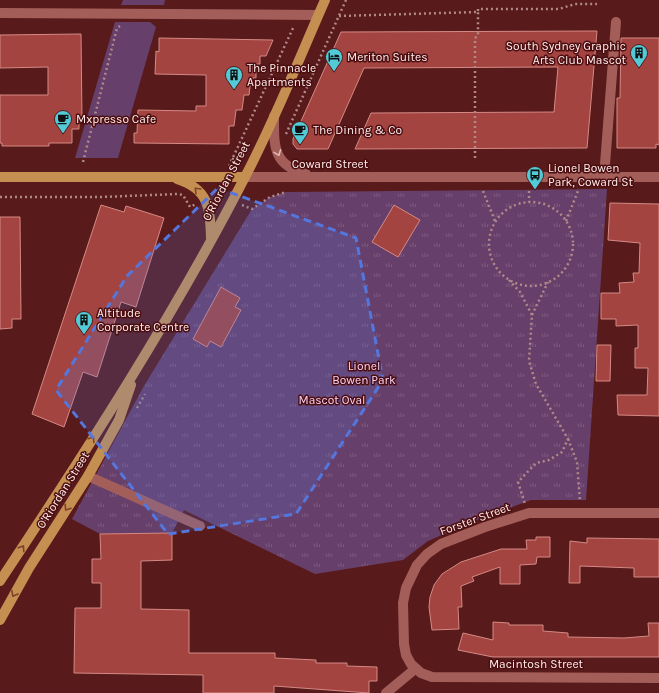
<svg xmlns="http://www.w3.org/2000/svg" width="659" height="693" viewBox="0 0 659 693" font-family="Karla,sans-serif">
<defs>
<pattern id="park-tufts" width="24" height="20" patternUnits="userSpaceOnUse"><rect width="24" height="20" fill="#673f6b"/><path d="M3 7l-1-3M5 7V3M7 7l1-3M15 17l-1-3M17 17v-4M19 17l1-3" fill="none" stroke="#7e5b80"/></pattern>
</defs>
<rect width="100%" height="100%" fill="#581a1a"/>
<g fill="#673f6b">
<path d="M123 0H165L164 5H121Z"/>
<path d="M115 22H150L156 27 118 158H75Z"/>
</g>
<path fill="url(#park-tufts)" d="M607 189 586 500H531L474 521 428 541 403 560 315 574 184 510 172 533 100 534 72 519 144 386 252 209 270 197 286 192Z"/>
<g fill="#a34441" stroke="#d58a85">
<path d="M597 31 587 148 355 149 371 113 554 112 558 67 364 68 328 149H297L293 144V139L341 32Z"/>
<path d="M81 34 82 120H79V129H72V143H49V146H2V143H0V95H48V67L0 68V35Z"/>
<path d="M159 38 273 40 266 56H260V64H256V78H251L249 95H244L242 110H236L234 126H229V144L134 143V133H137L138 110 196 111V106H206V75L155 74 156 51 159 52Z"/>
<path d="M621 38H659V145L656 144V148H617V98H620Z"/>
<path d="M610 203 659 204V416L618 415 617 395H647L648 368H635V348H638V325L616 326V319H601V293H620L619 283 634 282 633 273H639L640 243 608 240Z"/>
<path d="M101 205 124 212 126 206 164 218 136 307 121 302 97 377 83 372 64 427 32 414Z"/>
<path d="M394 205 420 220 398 257 372 242Z"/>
<path d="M0 217H20L21 319H12V328L0 329Z"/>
<path d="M221 287 240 298 235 307 241 310 221 347 210 341 207 347 193 339Z"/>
<path d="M597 345H611L610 381H596Z"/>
<path d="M172 533V560L141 561V609L189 610V653H275V658L316 660V663H347V666L377 667V681H369V693L274 686V693H203V675L74 673 75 608H101V583H92V559H101L100 534Z"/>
<path d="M536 537H550V557H537L536 564 520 565V584H500V567L472 577 474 581 461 586 462 607H458L459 629 432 630 429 607 430 597 434 585 442 574 461 562 501 549H527L526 540H536Z"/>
<path d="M587 538 659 539V577H634V568L580 566V583H569L570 541 587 543Z"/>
<path d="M493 622 509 623V625H543V631L568 633V637L624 638 649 636 648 623H659V657H493L458 650 463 633 493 640Z"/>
</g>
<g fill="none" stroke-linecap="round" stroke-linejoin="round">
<g stroke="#b08988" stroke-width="2.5" stroke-dasharray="2 3" stroke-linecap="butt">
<path d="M339 16 478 12V9H559L575 4H597"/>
<path d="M286 134 346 0"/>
<path d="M475 158V38L478 35V12"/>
<path d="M232 159H242"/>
<path d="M83 162 117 28 120 26"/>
<path d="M229 166 294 26"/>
<path d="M483 191 495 221"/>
<path d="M529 191V202"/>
<path d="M0 197H101L178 194 183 195 190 207 196 204"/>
<circle cx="531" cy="244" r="42"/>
<path d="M242 205 252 209 270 197 286 192"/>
<path d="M566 221 578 191"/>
<path d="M509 280 520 292 532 315 529 361 536 384 568 439 562 452 549 460 536 463 518 482 525 504"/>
<path d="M532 315 548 282"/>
<path d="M137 408 145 394"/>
<path d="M568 439 577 462 580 502"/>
</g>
<g stroke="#a45e5a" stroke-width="10">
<path d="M0 13 318 15"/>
<path d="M274 116C274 145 272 165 306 174"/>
<path d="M245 177H659"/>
<path d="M604 177 616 22"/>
<path d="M88 476 200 526"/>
<path d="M659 513H529L485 527 441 544 427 554 417 565 406 588 403 603 404 644 406 655 411 664 421 673 432 677 659 678"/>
<path d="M386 693 415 669"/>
</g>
<g stroke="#c68f52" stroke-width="10">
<path d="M0 177H245"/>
<path d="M177 179C209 189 210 208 211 238"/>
<path d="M0 581C87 450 173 317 245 177 275 120 299 59 325 0"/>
<path d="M0 620 29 568 88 476 119 420 131 385"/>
</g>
</g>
<defs><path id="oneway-chevron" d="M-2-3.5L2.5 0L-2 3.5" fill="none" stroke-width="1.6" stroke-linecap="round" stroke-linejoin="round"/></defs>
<use stroke="#debbb8" href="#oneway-chevron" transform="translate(278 153) rotate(69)"/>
<g stroke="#7d422a">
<use href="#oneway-chevron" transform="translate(197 190) rotate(-135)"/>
<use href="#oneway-chevron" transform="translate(92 439) rotate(-57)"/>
<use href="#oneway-chevron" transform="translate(67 508) rotate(123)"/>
<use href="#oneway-chevron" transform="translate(22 548) rotate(-57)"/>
<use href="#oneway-chevron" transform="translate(14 594) rotate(119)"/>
</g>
<path fill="#5576dd" fill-opacity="0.2" stroke="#5576dd" stroke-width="3" stroke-dasharray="8 5" stroke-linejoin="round" d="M218 188 356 238 383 380 296 514 168 534 56 390 127 276Z"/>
<defs>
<symbol id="building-pin" viewBox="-11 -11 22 30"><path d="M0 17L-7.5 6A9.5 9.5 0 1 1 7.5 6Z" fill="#52cbd7" stroke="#4c0e10"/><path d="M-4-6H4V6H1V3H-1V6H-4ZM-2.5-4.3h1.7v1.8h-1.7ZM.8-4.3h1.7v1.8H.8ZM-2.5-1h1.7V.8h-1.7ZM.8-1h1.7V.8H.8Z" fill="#111"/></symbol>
<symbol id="hotel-pin" viewBox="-11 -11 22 30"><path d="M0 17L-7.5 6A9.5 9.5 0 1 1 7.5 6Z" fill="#52cbd7" stroke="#4c0e10"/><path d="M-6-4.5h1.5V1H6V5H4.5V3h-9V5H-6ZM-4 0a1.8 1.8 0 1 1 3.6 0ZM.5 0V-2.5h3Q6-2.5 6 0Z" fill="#111"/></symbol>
<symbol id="cafe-pin" viewBox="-11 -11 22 30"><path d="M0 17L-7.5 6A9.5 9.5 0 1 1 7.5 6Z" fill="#52cbd7" stroke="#4c0e10"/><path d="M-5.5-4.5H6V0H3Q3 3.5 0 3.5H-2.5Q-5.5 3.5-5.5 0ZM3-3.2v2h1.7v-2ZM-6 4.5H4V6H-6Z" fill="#111"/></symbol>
<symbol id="bus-pin" viewBox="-11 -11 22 30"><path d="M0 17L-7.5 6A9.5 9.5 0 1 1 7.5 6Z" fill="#52cbd7" stroke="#4c0e10"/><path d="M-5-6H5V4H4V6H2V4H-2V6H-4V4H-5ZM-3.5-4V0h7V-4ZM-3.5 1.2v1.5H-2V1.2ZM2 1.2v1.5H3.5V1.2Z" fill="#111"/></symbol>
</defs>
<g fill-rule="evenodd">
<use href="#building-pin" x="629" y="43" width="20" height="27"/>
<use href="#hotel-pin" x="324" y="47" width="20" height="27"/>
<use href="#building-pin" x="224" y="65" width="20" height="27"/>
<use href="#cafe-pin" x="53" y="109" width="20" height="27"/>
<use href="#cafe-pin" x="290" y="120" width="20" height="27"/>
<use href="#bus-pin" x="525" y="165" width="20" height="27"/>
<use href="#building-pin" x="74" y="310" width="20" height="27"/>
</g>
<g text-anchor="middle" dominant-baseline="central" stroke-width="3" stroke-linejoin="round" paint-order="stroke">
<g font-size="12" fill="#feedeb" stroke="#4c0e10" text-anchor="start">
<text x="626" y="46" text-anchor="end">South Sydney Graphic<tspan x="626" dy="14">Arts Club Mascot</tspan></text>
<text x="347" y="57">Meriton Suites</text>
<text x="247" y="68">The Pinnacle<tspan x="247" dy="14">Apartments</tspan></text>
<text x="76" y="119">Mxpresso Cafe</text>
<text x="313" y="130">The Dining &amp; Co</text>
<text x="548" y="168">Lionel Bowen<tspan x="548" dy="14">Park, Coward St</tspan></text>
<text x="97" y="313">Altitude<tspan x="97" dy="14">Corporate Centre</tspan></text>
</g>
<g font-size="12" fill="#feedeb" stroke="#4c0e10">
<text x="330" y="164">Coward Street</text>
<text transform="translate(226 181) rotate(-62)">O'Riordan Street</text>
<text transform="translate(63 490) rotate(-58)">O'Riordan Street</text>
<text transform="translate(475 519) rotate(-20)">Forster Street</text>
<text x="536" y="664">Macintosh Street</text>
</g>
<g font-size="12" fill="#f7d4fa" stroke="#4c0e10">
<text x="364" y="366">Lionel<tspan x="364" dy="14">Bowen Park</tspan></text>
<text x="332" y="400">Mascot Oval</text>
</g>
</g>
</svg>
